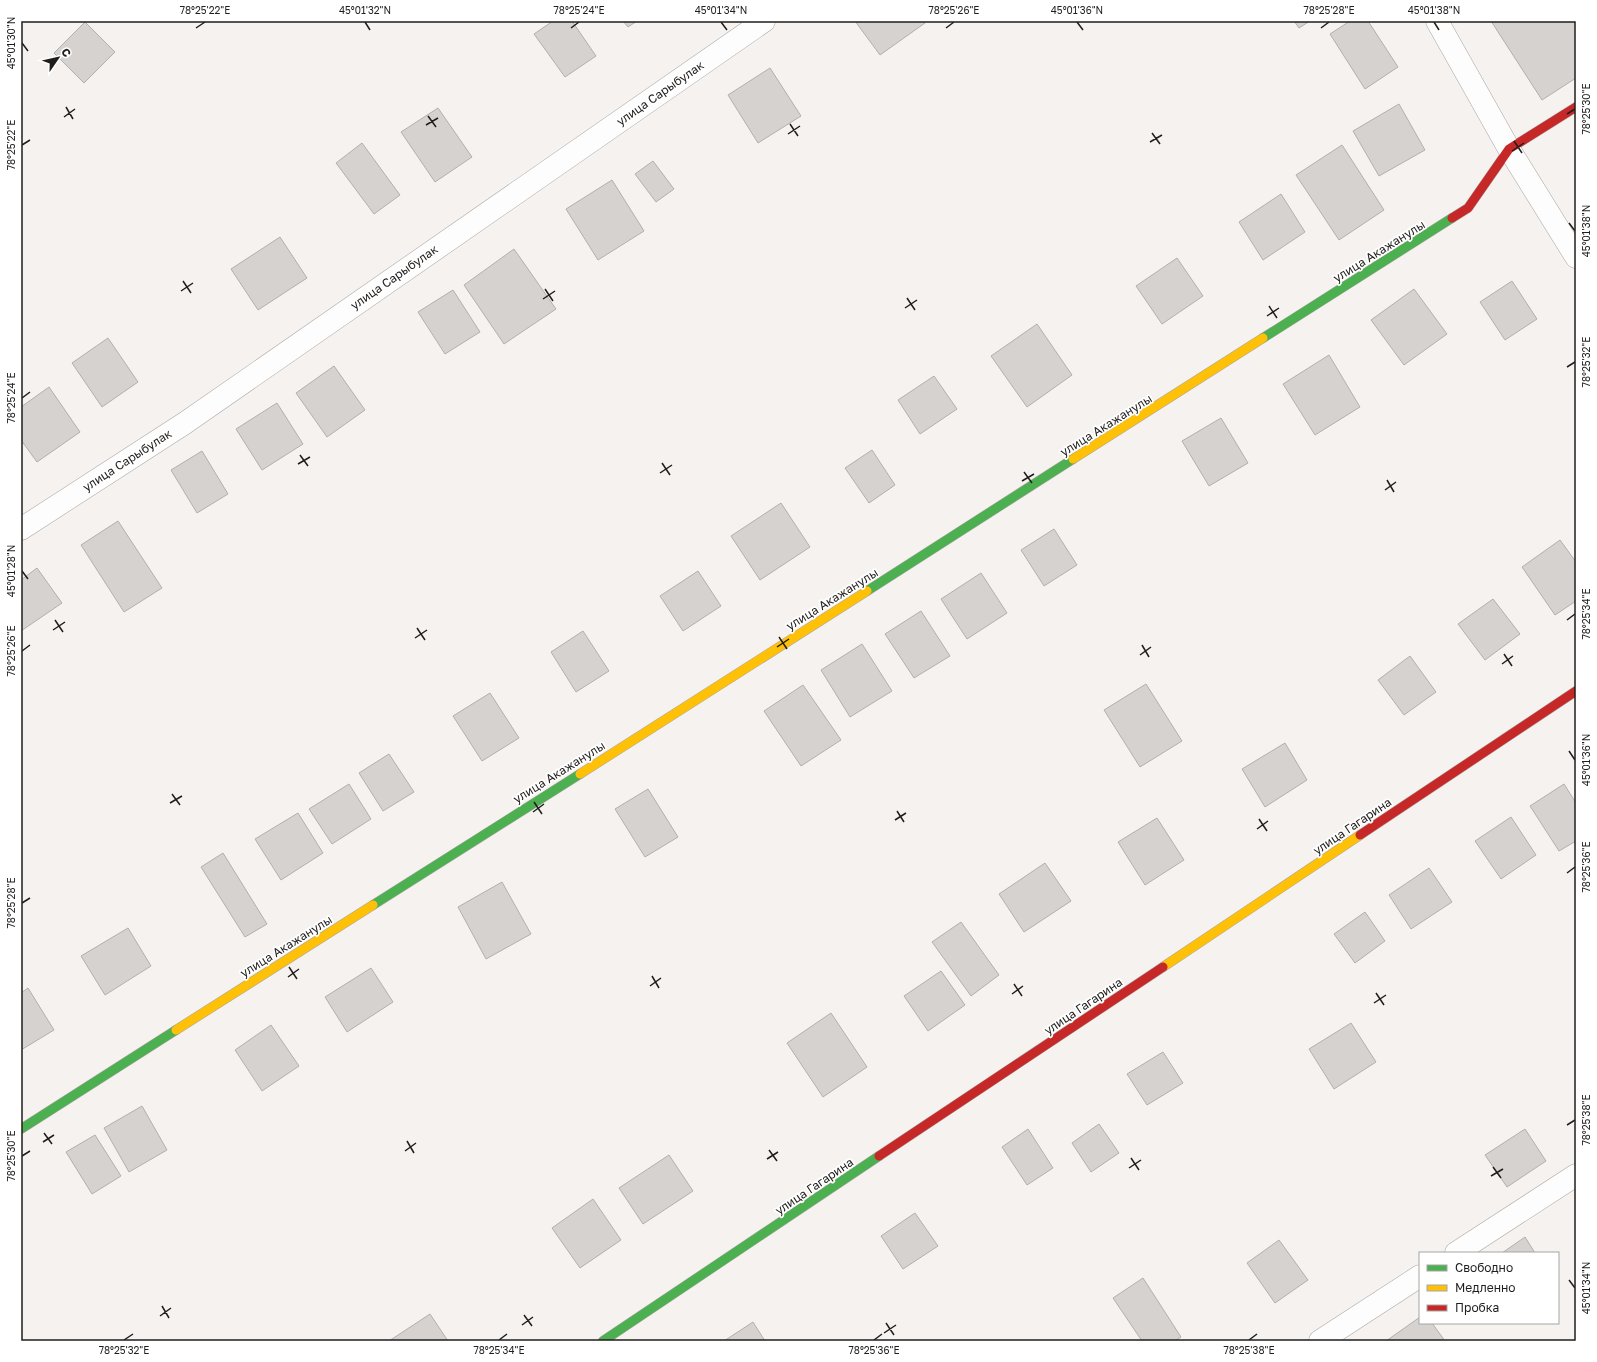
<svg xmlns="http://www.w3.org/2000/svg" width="1597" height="1362" viewBox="0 0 1597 1362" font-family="'Golos Text',sans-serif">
<rect width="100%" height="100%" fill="#f6f2ef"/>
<g fill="#d5d2cf" stroke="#b2afac">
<path d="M553 21H572L596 56 565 77 534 34Z"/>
<path d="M623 21H637L628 27Z"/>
<path d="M855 21H924L925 23 880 55Z"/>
<path d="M1294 21H1310L1299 28Z"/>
<path d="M1350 21H1368L1398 67 1365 89 1330 34Z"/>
<path d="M1491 21H1576V78L1542 100Z"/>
<path d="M85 22 115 52 84 83 54 53Z"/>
<path d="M770 68 801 116 758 143 728 95Z"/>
<path d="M1399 104 1425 150 1379 176 1353 131Z"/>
<path d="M438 108 472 157 435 182 401 132Z"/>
<path d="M362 143 400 195 374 214 336 163Z"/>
<path d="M1342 145 1384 210 1339 240 1296 175Z"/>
<path d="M653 161 674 189 656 202 635 174Z"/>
<path d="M612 180 644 231 598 260 566 209Z"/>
<path d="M1281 194 1305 232 1263 260 1239 222Z"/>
<path d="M280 237 307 278 258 310 231 269Z"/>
<path d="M514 249 556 309 504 344 464 285Z"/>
<path d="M1177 258 1203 296 1162 324 1136 286Z"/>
<path d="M1512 281 1537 319 1505 340 1480 302Z"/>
<path d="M1414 289 1447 334 1404 365 1371 320Z"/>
<path d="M453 290 480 332 445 354 418 312Z"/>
<path d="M1037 324 1072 375 1027 407 991 356Z"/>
<path d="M108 338 138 382 102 407 72 363Z"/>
<path d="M1329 355 1360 407 1315 435 1283 384Z"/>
<path d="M334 366 365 410 327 437 296 393Z"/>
<path d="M934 376 957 409 920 434 898 400Z"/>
<path d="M49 387 80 432 37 462 21 440V407Z"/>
<path d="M277 403 303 444 262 470 236 429Z"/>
<path d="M1221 418 1248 463 1209 486 1182 441Z"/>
<path d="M872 450 895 485 869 503 845 468Z"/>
<path d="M202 451 228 494 197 513 171 470Z"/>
<path d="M781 503 810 547 760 580 731 536Z"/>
<path d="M118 521 162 588 124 612 81 545Z"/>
<path d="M1054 529 1077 565 1044 586 1021 550Z"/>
<path d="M1560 540 1576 562V601L1555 615 1522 567Z"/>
<path d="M37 568 62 603 21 631V580Z"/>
<path d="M698 571 721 606 683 631 660 596Z"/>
<path d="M981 573 1007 613 967 639 941 599Z"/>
<path d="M1493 599 1520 634 1485 660 1458 624Z"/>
<path d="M921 611 950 656 914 678 885 634Z"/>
<path d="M583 631 609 671 576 692 551 652Z"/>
<path d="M862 644 892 691 850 717 821 670Z"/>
<path d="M1410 656 1436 692 1404 715 1378 680Z"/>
<path d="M1146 684 1182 741 1140 767 1104 710Z"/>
<path d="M803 685 841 740 801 766 764 711Z"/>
<path d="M490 693 519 738 482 761 453 716Z"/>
<path d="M1285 743 1307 780 1265 807 1242 769Z"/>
<path d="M389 754 414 792 383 811 359 773Z"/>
<path d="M349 784 371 819 332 844 309 809Z"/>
<path d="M1564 784 1576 803V841L1559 851 1530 806Z"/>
<path d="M648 789 678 837 645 857 615 809Z"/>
<path d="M298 813 323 853 281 880 255 839Z"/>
<path d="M1511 817 1536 855 1501 879 1475 841Z"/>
<path d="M1157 818 1184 860 1145 885 1118 842Z"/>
<path d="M223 853 267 924 245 937 201 867Z"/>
<path d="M1045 863 1071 901 1024 932 999 894Z"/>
<path d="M1429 868 1452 902 1411 929 1389 895Z"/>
<path d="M502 882 531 934 486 959 458 907Z"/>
<path d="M1365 912 1385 941 1355 963 1334 934Z"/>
<path d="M961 922 999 975 971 996 932 942Z"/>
<path d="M128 928 151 966 105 995 81 956Z"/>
<path d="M371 968 393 1002 347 1032 325 997Z"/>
<path d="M941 971 965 1005 928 1031 904 996Z"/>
<path d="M28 988 54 1030 21 1050V993Z"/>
<path d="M831 1013 867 1067 823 1097 787 1043Z"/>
<path d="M1351 1023 1376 1062 1334 1089 1309 1049Z"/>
<path d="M271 1025 299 1066 262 1091 235 1050Z"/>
<path d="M1163 1052 1183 1083 1147 1105 1127 1074Z"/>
<path d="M142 1106 167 1150 129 1172 104 1128Z"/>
<path d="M1099 1124 1119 1153 1091 1172 1072 1143Z"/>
<path d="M1028 1129 1053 1168 1027 1185 1002 1147Z"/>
<path d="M1525 1129 1546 1161 1507 1187 1485 1155Z"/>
<path d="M95 1135 121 1176 92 1194 66 1152Z"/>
<path d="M669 1155 693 1191 643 1224 619 1188Z"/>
<path d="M593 1199 621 1240 580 1268 552 1228Z"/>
<path d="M915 1213 938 1246 903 1269 881 1236Z"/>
<path d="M1525 1237 1535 1253H1502Z"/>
<path d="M1279 1240 1308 1280 1275 1303 1247 1263Z"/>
<path d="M1143 1278 1181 1337 1175 1341H1142L1113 1298Z"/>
<path d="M430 1314 448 1341H389Z"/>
<path d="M1420 1317V1323H1432L1445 1341H1386Z"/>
<path d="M753 1322 765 1341H724Z"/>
</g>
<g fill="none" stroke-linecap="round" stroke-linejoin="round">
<defs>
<g id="street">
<path d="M1437 21 1509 149 1576 257"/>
<path d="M21 529 185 423 764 21"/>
<path d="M1456 1253 1576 1175"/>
<path d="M1320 1341 1420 1276"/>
</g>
<g id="fast">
<path d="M1263 338 1452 218"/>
<path d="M867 591 1073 459"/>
<path d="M373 905 580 774"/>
<path d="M21 1129 176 1030"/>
<path d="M603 1341 879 1156"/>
</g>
<g id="slow">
<path d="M1073 459 1263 338"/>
<path d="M580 774 867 591"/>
<path d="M1163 967 1360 835"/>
<path d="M176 1030 373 905"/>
</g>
<g id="jam">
<path d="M1452 218 1468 208 1509 149 1576 107"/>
<path d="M1360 835 1576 691"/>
<path d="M879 1156 1163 967"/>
</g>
</defs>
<use href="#street" stroke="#aaa7a5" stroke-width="23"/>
<use href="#fast" stroke="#aaa7a5" stroke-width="10"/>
<use href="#slow" stroke="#aaa7a5" stroke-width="10"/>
<use href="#jam" stroke="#aaa7a5" stroke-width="10"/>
<use href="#street" stroke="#fefdfd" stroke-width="22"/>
<use href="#fast" stroke="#4caf50" stroke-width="9"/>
<use href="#slow" stroke="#ffc107" stroke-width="9"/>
<use href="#jam" stroke="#c62828" stroke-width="9"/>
</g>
<path fill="none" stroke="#201e1c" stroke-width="1.5" d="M365 22 370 30M721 22 727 30M1077 22 1083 30M1434 22 1439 30M196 28 205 22M571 28 579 22M946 28 954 22M1321 28 1329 22M22 43 28 51M66 107 73 119M1567 114 1575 109M428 116 436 127M64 117 75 109M790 124 798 136M426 125 438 118M1152 133 1160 144M788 134 800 126M1514 141 1522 153M1150 142 1162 135M22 145 30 140M1512 151 1524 143M1569 223 1575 231M183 281 191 293M545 289 553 301M181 291 193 283M907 298 915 310M543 299 555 291M1269 306 1277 318M905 308 917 300M1267 316 1279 308M1567 367 1575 362M22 398 30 392M300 455 308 466M662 463 670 475M298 464 310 457M1024 472 1032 483M660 473 672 465M1387 480 1394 492M1022 481 1034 474M1385 490 1396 482M22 571 28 579M55 620 63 632M1567 620 1575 614M417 628 425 640M53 630 65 622M779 637 787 649M415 638 427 630M1142 645 1149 657M777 647 789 639M22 651 30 645M1504 654 1512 666M1140 655 1151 647M1502 664 1513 656M1569 751 1575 760M172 794 180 805M534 802 542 814M170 803 182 796M897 811 904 822M533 812 544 804M1259 819 1267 831M895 820 906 813M1257 829 1268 821M1567 873 1575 867M22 903 30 898M289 967 297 979M652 976 659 988M288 977 299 969M1014 984 1022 996M650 986 661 978M1376 993 1384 1005M1012 994 1023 986M1374 1003 1386 995M1567 1125 1575 1120M44 1133 52 1144M407 1141 414 1153M43 1142 54 1135M769 1150 777 1161M405 1151 416 1143M22 1156 30 1151M1131 1158 1139 1170M767 1159 778 1152M1493 1167 1501 1178M1129 1168 1141 1160M1491 1176 1503 1169M1569 1280 1575 1288M162 1306 169 1318M524 1315 532 1326M160 1316 171 1308M886 1323 894 1335M522 1325 533 1317M884 1333 896 1325M124 1340 133 1334M499 1340 507 1334M874 1340 882 1334M1249 1340 1257 1334"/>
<g text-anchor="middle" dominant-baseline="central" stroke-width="3.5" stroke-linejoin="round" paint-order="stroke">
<g font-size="12" fill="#201e1c" stroke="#fff">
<text transform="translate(660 93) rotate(-35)">улица Сарыбулак</text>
<text transform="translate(1379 251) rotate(-32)">улица Акажанулы</text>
<text transform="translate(394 277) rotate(-35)">улица Сарыбулак</text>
<text transform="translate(1106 425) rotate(-32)">улица Акажанулы</text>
<text transform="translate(127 460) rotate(-33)">улица Сарыбулак</text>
<text transform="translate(832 599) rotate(-32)">улица Акажанулы</text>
<text transform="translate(559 772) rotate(-32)">улица Акажанулы</text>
<text transform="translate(1352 826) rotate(-34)">улица Гагарина</text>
<text transform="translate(286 946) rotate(-32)">улица Акажанулы</text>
<text transform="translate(1083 1006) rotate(-34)">улица Гагарина</text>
<text transform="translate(814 1186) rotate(-34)">улица Гагарина</text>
</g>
</g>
<rect width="1597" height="1362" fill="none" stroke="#ffffff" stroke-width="44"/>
<rect x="1419" y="1252" width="140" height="72" fill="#ffffff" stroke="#a6a5a4"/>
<rect x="1427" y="1265" width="20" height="6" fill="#4caf50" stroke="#a6a5a4"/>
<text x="1455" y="1272" font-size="12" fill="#201e1c">Свободно</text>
<rect x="1427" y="1285" width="20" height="6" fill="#ffc107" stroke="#a6a5a4"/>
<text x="1455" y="1292" font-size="12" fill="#201e1c">Медленно</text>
<rect x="1427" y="1305" width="20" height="6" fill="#c62828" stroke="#a6a5a4"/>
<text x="1455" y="1312" font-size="12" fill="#201e1c">Пробка</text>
<g transform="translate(58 58) rotate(56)" stroke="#ffffff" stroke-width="3" paint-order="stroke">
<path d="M0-3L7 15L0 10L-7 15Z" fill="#201e1c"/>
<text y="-6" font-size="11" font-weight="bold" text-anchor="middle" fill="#201e1c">С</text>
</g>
<rect x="22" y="22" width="1553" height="1318" fill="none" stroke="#201e1c" stroke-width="1.5"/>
<g font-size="10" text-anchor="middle" fill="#201e1c">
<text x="205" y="14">78°25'22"E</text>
<text x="365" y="14">45°01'32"N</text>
<text x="579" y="14">78°25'24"E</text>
<text x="721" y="14">45°01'34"N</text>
<text x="954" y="14">78°25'26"E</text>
<text x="1077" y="14">45°01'36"N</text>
<text x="1329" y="14">78°25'28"E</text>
<text x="1434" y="14">45°01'38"N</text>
<text transform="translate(11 43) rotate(-90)" y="4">45°01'30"N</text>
<text transform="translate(1586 109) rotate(-90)" y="4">78°25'30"E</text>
<text transform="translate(11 145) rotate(-90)" y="4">78°25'22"E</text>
<text transform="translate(1586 231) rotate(-90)" y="4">45°01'38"N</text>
<text transform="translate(1586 362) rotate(-90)" y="4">78°25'32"E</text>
<text transform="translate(11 398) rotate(-90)" y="4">78°25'24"E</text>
<text transform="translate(11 571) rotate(-90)" y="4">45°01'28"N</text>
<text transform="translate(1586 614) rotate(-90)" y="4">78°25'34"E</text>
<text transform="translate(11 651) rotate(-90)" y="4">78°25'26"E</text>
<text transform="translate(1586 760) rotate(-90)" y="4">45°01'36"N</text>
<text transform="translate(1586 867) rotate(-90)" y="4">78°25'36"E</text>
<text transform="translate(11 903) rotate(-90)" y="4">78°25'28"E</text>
<text transform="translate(1586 1120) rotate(-90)" y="4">78°25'38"E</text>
<text transform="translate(11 1156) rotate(-90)" y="4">78°25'30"E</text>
<text transform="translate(1586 1288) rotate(-90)" y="4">45°01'34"N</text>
<text x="124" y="1354">78°25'32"E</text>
<text x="499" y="1354">78°25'34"E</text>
<text x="874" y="1354">78°25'36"E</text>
<text x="1249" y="1354">78°25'38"E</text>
</g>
</svg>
